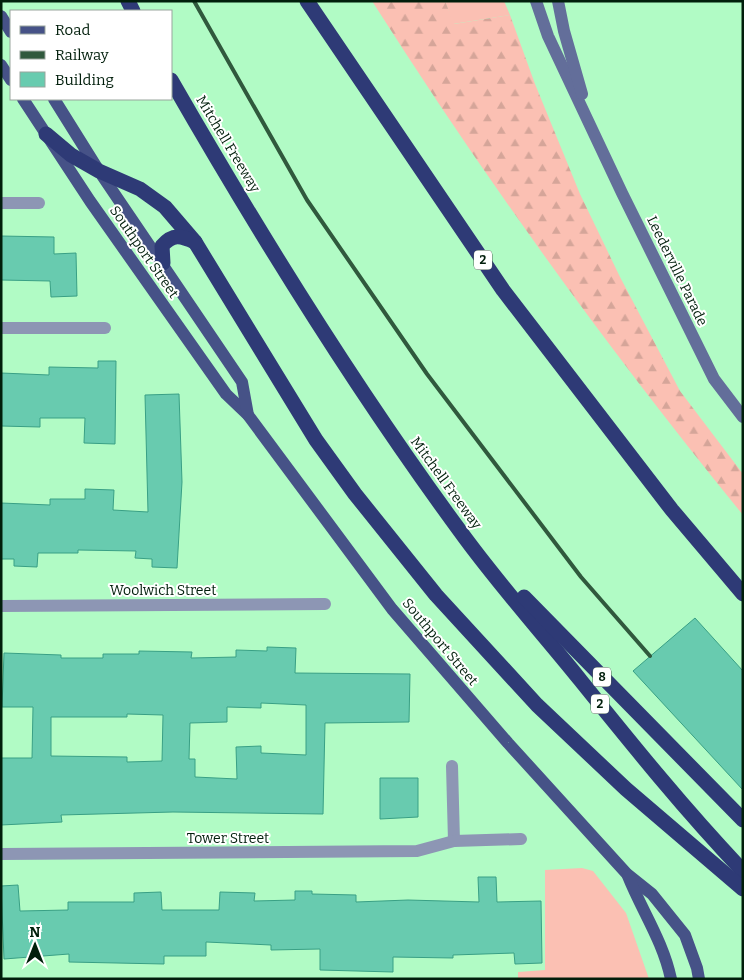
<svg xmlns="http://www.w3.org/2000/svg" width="744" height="980" viewBox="0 0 744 980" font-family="Bitter,serif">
<defs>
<pattern id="forest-firs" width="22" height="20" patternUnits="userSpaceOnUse" patternTransform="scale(1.25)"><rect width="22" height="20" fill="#fbc0b3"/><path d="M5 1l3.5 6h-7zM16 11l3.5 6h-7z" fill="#d5a599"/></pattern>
</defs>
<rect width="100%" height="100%" fill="#b1fbc5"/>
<g fill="#fbc0b3">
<path d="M445 1H504L510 15 453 24Z"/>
<path d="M582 868 593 871 626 913 649 979H518V972L545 970V870Z"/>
</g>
<path fill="url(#forest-firs)" d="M372 1H445L454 24 510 15 535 84 580 194 620 277 680 391 743 474V515C610 352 485 179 372 1Z"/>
<g fill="#68cbaf" stroke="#39a085" fill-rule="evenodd">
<path d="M1 236 54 237V254L76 253 77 296 51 297 50 281 1 280Z"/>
<path d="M98 361H116L115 444 84 443 85 418H40V427L1 426V373L49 375V367L98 368Z"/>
<path d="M179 394 182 482 177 568 152 567V559L135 558 136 551 78 550V553H38L37 567 14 566V559H1V503L50 505V499H85V489L114 490 113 510 148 512 145 395Z"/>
<path d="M695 618 743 671V790L633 671Z"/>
<path d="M267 647 296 648 295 673 410 674 409 722 325 723 323 814 173 812 61 815 62 822 1 825V758H32L33 707H2L4 653 61 655V658H103V654H139V651L192 652 191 658 236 657V650L267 651ZM261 703 306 705V755L261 753V746L236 747 237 779 195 777V759H189L190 723 227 722V707L261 708ZM127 714 163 715 162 761 127 762V757L51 756V717H127Z"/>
<path d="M380 778H418V817L380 819Z"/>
<path d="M478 877H496L497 902 541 901 542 963 515 964 514 953 453 955V958L393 957V972L320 970V949L271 950V945L206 942V956H164V964L69 962V954L4 959 1 886 18 885 20 911 68 910V902H134V893L161 892 162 910H219L220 892 255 893 254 901 295 900V891H312V894L356 895V902L408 900 479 902Z"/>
</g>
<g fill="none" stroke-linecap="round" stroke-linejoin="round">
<g stroke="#8d96b4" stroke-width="12">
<path d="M1 203H39"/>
<path d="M1 328H105"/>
<path d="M1 606 325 604"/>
<path d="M452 766 454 841"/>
<path d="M1 854 417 851 454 841 521 839"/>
</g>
<g stroke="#636e9a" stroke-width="12">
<path d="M536 1 548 36 622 193 714 379 743 417"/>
<path d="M558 1 564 31 582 94"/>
</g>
<g stroke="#465287" stroke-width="12">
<path d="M1 16 11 32"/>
<path d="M1 65 11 80"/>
<path d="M23 99 90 201 226 394 248 415 392 609 508 743 627 874 652 894 685 935 697 968 699 979"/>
<path d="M54 99 99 171 242 382 248 415"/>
<path d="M628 876C642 911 663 941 671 979"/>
</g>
<g stroke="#2e3a76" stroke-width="15">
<path d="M128 1 133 11"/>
<path d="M307 1 503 290 672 510 743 594"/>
<path d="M171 80C260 235 354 387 460 531 496 581 538 628 577 676 631 743 684 809 743 871"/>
<path d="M46 134 71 155 99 171 140 189 165 207 195 242 316 440 355 494 436 595 537 705 626 789 743 889"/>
<path d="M163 263 162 246C173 233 181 236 195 242"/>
<path d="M524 597 743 820"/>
</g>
<path stroke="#30593d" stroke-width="4" d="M194 1 307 200 427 374 581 577 650 656"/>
</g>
<g text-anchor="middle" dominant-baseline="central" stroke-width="4" stroke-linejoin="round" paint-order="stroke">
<g fill="#fff" stroke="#4d6254" stroke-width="1">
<rect x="474" y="250.5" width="18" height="19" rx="4"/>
<rect x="593" y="667.5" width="18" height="19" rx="4"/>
<rect x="591" y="694.5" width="18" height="19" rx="4"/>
</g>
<g font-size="12" font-weight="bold" fill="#011e0b">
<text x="483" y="260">2</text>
<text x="602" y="677">8</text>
<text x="600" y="704">2</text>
</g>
<g font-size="14" fill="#011e0b" stroke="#fff">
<text transform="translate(228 144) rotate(59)">Mitchell Freeway</text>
<text transform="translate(144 252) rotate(55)">Southport Street</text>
<text transform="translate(677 271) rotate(64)">Leederville Parade</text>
<text transform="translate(446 483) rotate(54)">Mitchell Freeway</text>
<text x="163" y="590">Woolwich Street</text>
<text transform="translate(440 642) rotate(50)">Southport Street</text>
<text x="228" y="838">Tower Street</text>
</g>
</g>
<rect width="744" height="980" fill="none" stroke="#011e0b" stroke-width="5"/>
<rect x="10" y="10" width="162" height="90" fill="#ffffff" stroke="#99a59d"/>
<rect x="20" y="26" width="25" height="8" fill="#465287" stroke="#99a59d"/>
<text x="55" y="35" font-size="15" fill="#011e0b">Road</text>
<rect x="20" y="51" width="25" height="8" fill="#30593d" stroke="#99a59d"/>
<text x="55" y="60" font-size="15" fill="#011e0b">Railway</text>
<rect x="20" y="72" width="25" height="15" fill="#68cbaf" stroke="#99a59d"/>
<text x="55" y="85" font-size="15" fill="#011e0b">Building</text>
<g transform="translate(35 945)" stroke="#ffffff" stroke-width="4" paint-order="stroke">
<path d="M0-4L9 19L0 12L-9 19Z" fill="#011e0b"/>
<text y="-8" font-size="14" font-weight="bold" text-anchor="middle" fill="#011e0b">N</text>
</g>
</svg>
